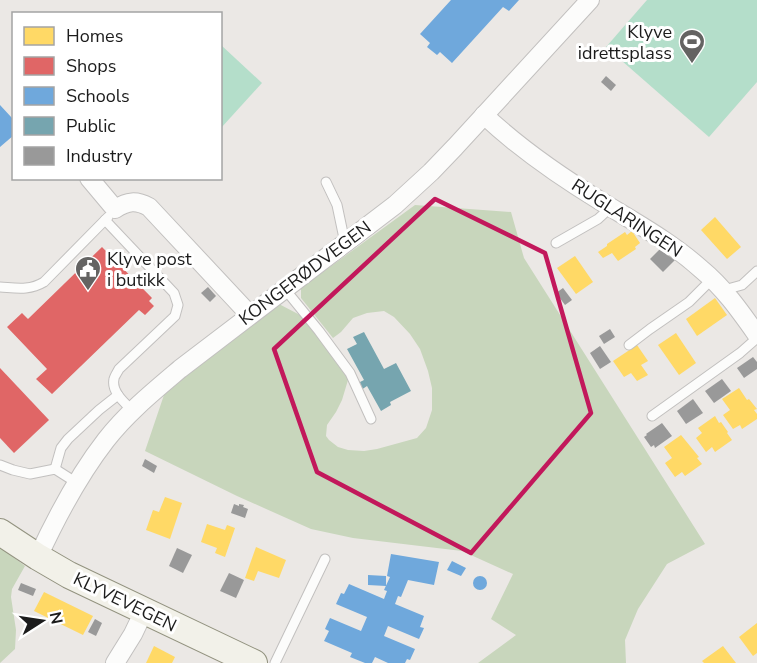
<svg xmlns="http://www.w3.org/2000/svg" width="757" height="663" viewBox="0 0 757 663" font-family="'Nunito Sans',sans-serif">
<rect width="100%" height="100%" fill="#ebe8e5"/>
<g fill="#c8d6bc">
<path d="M415 205 511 212 524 258 705 544 667 564 638 609 625 640 626 663H478L516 635 491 619 513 574 462 551 353 538 311 529 237 496 145 451 165 392 277 303 300 315 346 372 348 380 342 400 336 412 327 425 326 436 329 440 338 447 348 450 364 451 377 449 417 438 426 428 432 410V388L428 371 420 349 410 334 394 317 384 311 367 313 353 318 341 332 333 338 301 298V288Z"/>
<path d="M0 547 25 566 12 589 11 597 16 630 15 649 0 663Z"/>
</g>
<g fill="#b4deca">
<path d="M647 0H757V82L709 137 606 47Z"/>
<path d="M221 45 262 83 221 128H220Z"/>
</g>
<g fill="#ffd966">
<path d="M715 217 741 247 727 259 701 230Z"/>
<path d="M632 231 640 243 635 247 636 249 618 261 612 253 603 258 598 252 607 246V244L625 232 627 235Z"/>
<path d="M575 256 593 282 576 294 557 268Z"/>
<path d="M715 298 727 315 697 336 686 319Z"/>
<path d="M676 333 696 363 679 375 658 345Z"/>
<path d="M637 345 648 361 641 365 648 375 637 381 631 373 624 377 613 361Z"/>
<path d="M739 388 747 400 749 399 757 409 754 410 757 414V419L742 429 740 425 733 429 723 415 730 410 722 399Z"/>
<path d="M715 416 719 423 721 422 728 432 727 433 732 440 715 452 712 447 706 452 696 438 702 433 698 428Z"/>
<path d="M681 435 699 457 697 458 702 464 685 476 682 472 675 477 665 463 672 458 664 447Z"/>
<path d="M165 497 182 503 170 539 146 530 153 510 159 512Z"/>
<path d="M207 524 225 530 227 525 235 528 225 557 215 553 217 548 201 542Z"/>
<path d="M256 547 286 560 279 578 258 571 254 581 245 578Z"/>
<path d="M44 592 93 616 83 635 34 611Z"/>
<path d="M757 623V653L753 656 739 637Z"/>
<path d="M154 646 175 657 172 663H146Z"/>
<path d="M723 646 736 663H704L702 661Z"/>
</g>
<g fill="#e06666">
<path d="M102 247 152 298 149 301 154 306 145 315 139 310 52 394 36 379 47 369 7 327 22 313 28 319Z"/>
<path d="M0 368 49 420 14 453 0 438Z"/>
</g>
<g fill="#6fa8dc">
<path d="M451 0H519L509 11 503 7 452 63 440 52 437 55 427 47 430 43 420 34Z"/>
<path d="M0 105 12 118 14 116V135L0 147Z"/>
<path d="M391 554 439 562 434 585 408 580 401 597 398 596 395 604 424 616 420 627 424 628 419 639 388 626 384 636 415 649 410 660 407 659 405 663H388L375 657 372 663H365L350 657 352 653 324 641 329 631 325 629 330 618 361 631 367 617 336 604 341 593 344 594 349 584 384 599 387 591 384 590 390 577 387 576Z"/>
<path d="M452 561 466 568 461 576 447 570Z"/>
<path d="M368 575 386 576V586L368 585Z"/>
<circle cx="480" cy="583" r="7"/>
</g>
<path fill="#76a5af" d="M364 332 384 369 396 363 411 391 390 402 391 405 381 411 367 386 361 390 358 383 364 380 347 349 357 344 353 337Z"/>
<g fill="#999">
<path d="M606 76 616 85 611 91 601 82Z"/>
<path d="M664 245 677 258 663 272 650 259Z"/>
<path d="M208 287 216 296 210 302 201 293Z"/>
<path d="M563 288 572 300 565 305 556 293Z"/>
<path d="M610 329 615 337 604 344 599 336Z"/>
<path d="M600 346 611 362 600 369 590 353Z"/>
<path d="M753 357 757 362V369L744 378 737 368Z"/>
<path d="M722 379 731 391 714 403 705 391Z"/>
<path d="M693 399 703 413 686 424 677 411Z"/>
<path d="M662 423 672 436 655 448 654 445 651 447 644 437 647 435 646 434Z"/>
<path d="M145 459 157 466 154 473 142 466Z"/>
<path d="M234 504 239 506V504L244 505 243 507 248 509 245 518 231 513Z"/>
<path d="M177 548 192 555 183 573 169 566Z"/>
<path d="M229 573 244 580 236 598 220 591Z"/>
<path d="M21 583 36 589 33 596 18 590Z"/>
<path d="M95 619 102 623 96 636 88 632Z"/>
</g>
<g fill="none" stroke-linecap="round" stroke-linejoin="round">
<defs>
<g id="service">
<path d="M326 182 337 205 345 243"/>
<path d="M105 220 174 293 178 305 175 316 119 369C118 371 114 377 114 379 111 392 125 403 133 411"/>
<path d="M556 243 598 219 611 207"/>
<path d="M0 287C16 288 29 291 44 282L108 217"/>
<path d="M284 288 319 331 350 373 371 419"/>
<path d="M724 290 742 285 757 271"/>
<path d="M629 345 650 329 689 302 712 279"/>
<path d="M652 416 740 353 757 338"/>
<path d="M0 465 13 470 30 474 55 469 77 483"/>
<path d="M55 469 61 448 68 439 99 410 118 395"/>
<path d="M275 663 325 559"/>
</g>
<g id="minor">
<path d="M484 115C519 148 561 177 602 202 636 223 671 242 701 269 724 288 740 311 757 335"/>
<path d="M89 178 115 209C128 201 136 200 149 207L250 315"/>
<path d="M38 557C57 516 78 476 106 440 127 413 154 391 180 369L395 205 431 172 455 147 590 0"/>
<path d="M115 663 133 634 144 611"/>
</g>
<path id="secondary" d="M0 532 38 557 69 575 254 663"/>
</defs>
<use href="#service" stroke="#c2c0bf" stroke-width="11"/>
<use href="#minor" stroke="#c2c0bf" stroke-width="20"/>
<use href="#secondary" stroke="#92927f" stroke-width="28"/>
<use href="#service" stroke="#fcfcfb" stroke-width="9"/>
<use href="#minor" stroke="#fcfcfb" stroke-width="18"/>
<use href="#secondary" stroke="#f2f1e9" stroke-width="26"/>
</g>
<path fill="none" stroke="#c2185b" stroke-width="4.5" stroke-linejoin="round" d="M435 199 545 253 591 413 471 553 317 472 274 349Z"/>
<defs>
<symbol id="stadium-pin" viewBox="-11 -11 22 30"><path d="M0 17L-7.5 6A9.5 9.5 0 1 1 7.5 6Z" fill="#646362" stroke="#fff"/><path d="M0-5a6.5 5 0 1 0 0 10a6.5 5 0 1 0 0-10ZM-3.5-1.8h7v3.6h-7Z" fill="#fff"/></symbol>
<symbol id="civic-pin" viewBox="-11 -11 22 30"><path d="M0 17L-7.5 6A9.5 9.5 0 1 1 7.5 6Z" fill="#646362" stroke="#fff"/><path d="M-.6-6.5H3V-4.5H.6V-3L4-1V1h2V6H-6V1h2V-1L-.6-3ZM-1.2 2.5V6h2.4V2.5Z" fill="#fff"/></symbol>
</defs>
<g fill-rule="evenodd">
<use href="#stadium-pin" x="677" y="27" width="30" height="40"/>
<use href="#civic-pin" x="73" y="254" width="30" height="40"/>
</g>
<g text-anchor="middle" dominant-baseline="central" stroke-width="6" stroke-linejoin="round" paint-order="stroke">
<g font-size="18" fill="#1c1c1c" stroke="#fff" text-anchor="end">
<text x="672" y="32">Klyve<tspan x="672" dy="21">idrettsplass</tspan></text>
<text x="107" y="259" text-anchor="start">Klyve post<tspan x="107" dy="21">i butikk</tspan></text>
</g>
<g font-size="18" fill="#1c1c1c" stroke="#fff">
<text transform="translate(627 218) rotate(33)">RUGLARINGEN</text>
<text transform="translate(305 273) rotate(-37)">KONGERØDVEGEN</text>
<text transform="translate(125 602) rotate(26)">KLYVEVEGEN</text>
</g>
</g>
<rect x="12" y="12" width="210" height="168" fill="#ffffff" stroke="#a4a4a4" stroke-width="1.5"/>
<rect x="24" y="27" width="30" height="18" fill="#ffd966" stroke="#a4a4a4" stroke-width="1.5"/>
<text x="66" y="42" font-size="18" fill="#1c1c1c">Homes</text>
<rect x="24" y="57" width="30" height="18" fill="#e06666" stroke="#a4a4a4" stroke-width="1.5"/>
<text x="66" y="72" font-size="18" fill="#1c1c1c">Shops</text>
<rect x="24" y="87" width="30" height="18" fill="#6fa8dc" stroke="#a4a4a4" stroke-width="1.5"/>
<text x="66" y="102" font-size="18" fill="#1c1c1c">Schools</text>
<rect x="24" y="117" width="30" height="18" fill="#76a5af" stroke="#a4a4a4" stroke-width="1.5"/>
<text x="66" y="132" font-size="18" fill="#1c1c1c">Public</text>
<rect x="24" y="147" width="30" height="18" fill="#999999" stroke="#a4a4a4" stroke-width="1.5"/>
<text x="66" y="162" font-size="18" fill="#1c1c1c">Industry</text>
<g transform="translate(42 621) rotate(78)" stroke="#ffffff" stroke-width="4.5" paint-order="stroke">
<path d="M0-4.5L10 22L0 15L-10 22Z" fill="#1c1c1c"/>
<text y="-9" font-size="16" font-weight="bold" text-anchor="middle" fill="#1c1c1c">N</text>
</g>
</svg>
